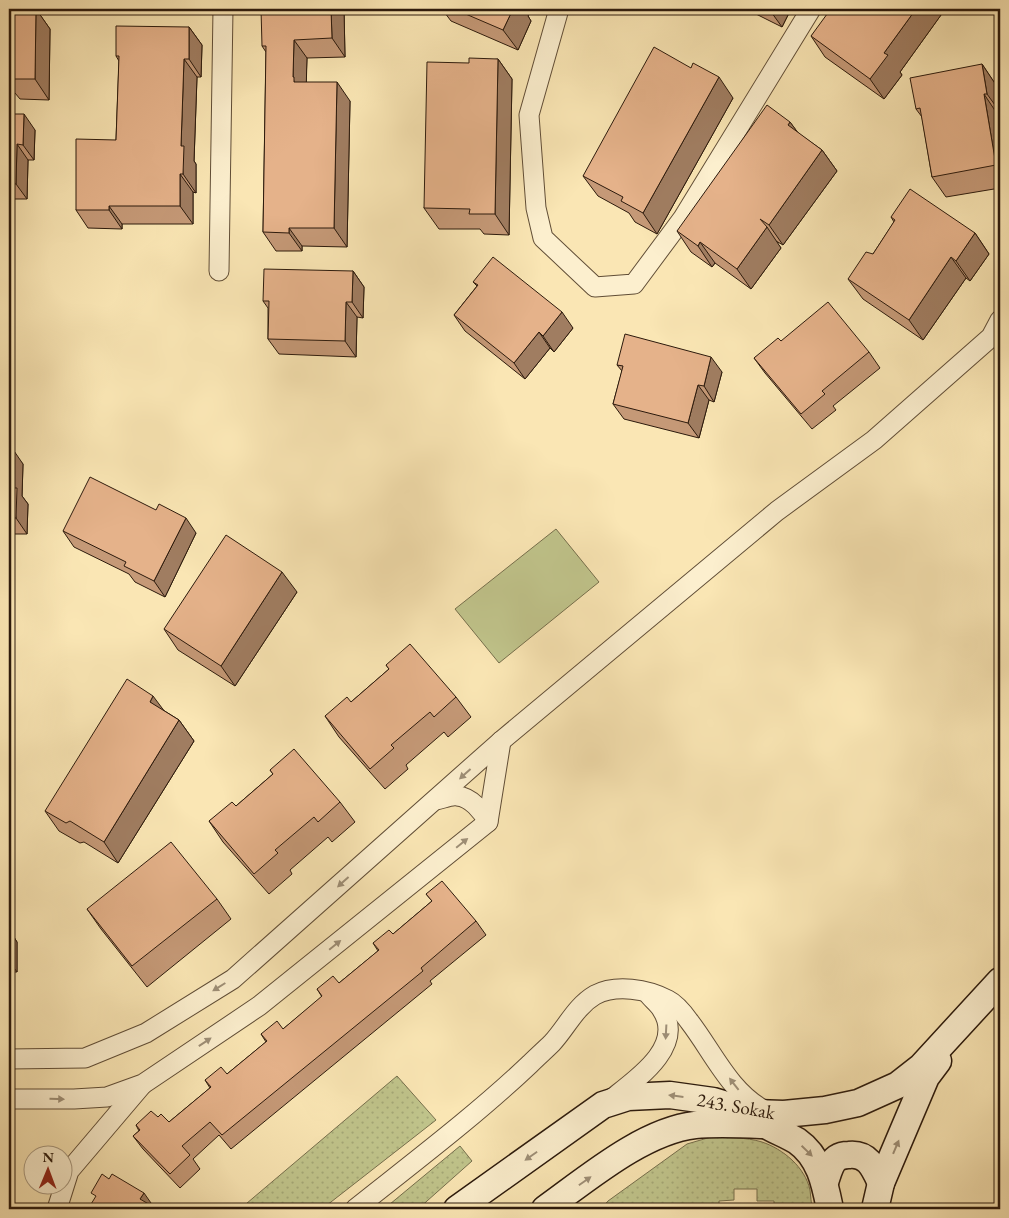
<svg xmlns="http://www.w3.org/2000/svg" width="1009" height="1218" viewBox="0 0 1009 1218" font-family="'EB Garamond',serif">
<defs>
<pattern id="grass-dots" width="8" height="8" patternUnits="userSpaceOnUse" patternTransform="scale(1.25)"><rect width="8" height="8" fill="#c0c48b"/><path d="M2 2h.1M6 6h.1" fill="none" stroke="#a5a877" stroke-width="1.8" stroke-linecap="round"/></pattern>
</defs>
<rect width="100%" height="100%" fill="#fae6b4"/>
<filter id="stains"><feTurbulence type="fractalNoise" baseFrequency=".004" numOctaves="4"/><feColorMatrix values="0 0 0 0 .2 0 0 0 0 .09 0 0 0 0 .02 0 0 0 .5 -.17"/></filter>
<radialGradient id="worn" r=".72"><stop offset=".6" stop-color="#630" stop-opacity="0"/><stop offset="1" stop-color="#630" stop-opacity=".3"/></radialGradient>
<g fill="url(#grass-dots)" stroke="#766f4c">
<path d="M397 1076 436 1120 322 1209H240Z"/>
<path d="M711 1137C728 1138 746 1137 762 1142 783 1149 805 1167 810 1190 811 1196 811 1203 812 1209H774V1201H757V1189H734V1200L719 1201V1209H601L608 1201 687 1144Z"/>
<path d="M460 1146 472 1161 418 1209H384Z"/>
</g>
<path fill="#c0c48b" stroke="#766f4c" d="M556 529 599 582 499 663 455 609Z"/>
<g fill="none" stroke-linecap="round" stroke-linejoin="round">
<defs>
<g id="street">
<path d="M559 9 529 115 536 208 543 238 595 287 634 284 683 218 811 9"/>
<path d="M219 271 223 9"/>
<path d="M436 800C442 799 451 795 457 796 471 797 482 811 488 822"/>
<path d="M9 1059 85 1058 146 1033 233 979 501 741 777 511 874 440 991 337 1000 320"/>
<path d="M9 1099H74L107 1097 143 1084 259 1006 488 822 501 741"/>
<path d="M610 1100C634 1081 686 1047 662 1010 659 1004 653 1000 649 995"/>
<path d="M57 1209 69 1171 142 1085"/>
<path d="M355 1209C414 1162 475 1116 530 1064 537 1057 545 1050 552 1043 566 1028 576 1006 595 995 616 984 647 989 668 1000 676 1004 684 1014 689 1021 713 1052 729 1091 764 1110"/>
</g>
<g id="secondary">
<path d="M766 1125C776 1131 787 1135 797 1141 820 1157 825 1184 830 1209"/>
<path d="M825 1182C828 1174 830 1163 837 1158 840 1156 846 1155 849 1155 868 1153 874 1168 881 1183"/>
<path d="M457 1209 603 1105 628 1097 670 1095 713 1101 753 1113 784 1114 825 1110 858 1103 898 1085 921 1067 1000 981"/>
<path d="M545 1209C587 1179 643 1131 695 1125 717 1123 739 1124 761 1125"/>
<path d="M875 1209 881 1183 926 1077 938 1061"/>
</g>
</defs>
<use href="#street" stroke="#604d36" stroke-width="21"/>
<use href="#secondary" stroke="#2c1a0c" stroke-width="29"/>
<use href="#street" stroke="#fcefce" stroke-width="19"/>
<use href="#secondary" stroke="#fcefce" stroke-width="26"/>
</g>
<g fill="#c59977" stroke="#2c1a0c">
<path d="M9 9H36L50 29 49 100 20 99 15 93H9Z"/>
<path d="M344 9 345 57 307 58 306 82 350 101 347 247 302 246V251H276L263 232 266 52 262 46Z"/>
<path d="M442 9H531L528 16 531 21 518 50 451 21Z"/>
<path d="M746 9H791L782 27Z"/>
<path d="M833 13 941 15 900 72 902 75 884 99 825 57 811 36Z"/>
<path d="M189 27 202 45 201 77H197L194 161 196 164V193L193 192V224H122V229L88 228 76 210 116 140 119 61 116 56Z"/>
<path d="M498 59 512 79 509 235 484 234 480 229H439L424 208 469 63Z"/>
<path d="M982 64 996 85 1000 107V114L998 115 1000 129V188L946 197 932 177 922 117 916 109Z"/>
<path d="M733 98 657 234 635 222 629 213 598 196 583 176Z"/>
<path d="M9 114 35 130 34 160H28L27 199H9Z"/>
<path d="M790 122 798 133 822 150 837 171 783 245 776 241 781 248 751 289 715 263 712 267 691 252 677 231Z"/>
<path d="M891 217 975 233 989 254 970 281 966 278 923 340 863 299 848 279 873 254 894 222Z"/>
<path d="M353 271 364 287 363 318 357 317 356 357 279 354 268 339V308L263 301Z"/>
<path d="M473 282 573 328 554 352 550 348 525 379 465 331 454 315 477 286Z"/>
<path d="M781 341 869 352 880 368 833 406 836 410 812 429 765 373 754 358Z"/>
<path d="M617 365 722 372 714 402 709 400 699 438 624 419 613 404 622 371Z"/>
<path d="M9 448 23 464 22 496 28 504 27 534H9Z"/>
<path d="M63 531 196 533 165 597 135 582 129 574 74 547Z"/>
<path d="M297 592 235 686 178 650 164 629Z"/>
<path d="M386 665 456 697 471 717 448 737 444 732 406 765 408 769 385 789 339 737 325 716 351 702 389 669Z"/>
<path d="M163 710 179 720 194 741 118 863 84 842 80 843 59 831 45 811Z"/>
<path d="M270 770 340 802 355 822 332 842 328 837 290 870 292 874 269 894 223 842 209 821 236 806 273 774Z"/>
<path d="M9 861 12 866V934L17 942V972H9Z"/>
<path d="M426 894 476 921 486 935 430 981 432 984 231 1149 219 1135 193 1159 200 1169 180 1188 143 1149 133 1136 139 1131 136 1125 158 1117 169 1122 210 1088 205 1080 227 1074 266 1042 261 1034 283 1029 322 997 317 989 339 983 378 951 373 943 393 934 432 901Z"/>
<path d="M217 899 231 919 147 987 101 929 87 909Z"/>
</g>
<g fill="#a07d61" stroke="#2c1a0c">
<path d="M36 9 50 29 49 100 35 79Z"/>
<path d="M331 9H344L345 57 332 38Z"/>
<path d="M513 9H531L528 16 531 21 518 50 503 30Z"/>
<path d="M769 9H791L782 27Z"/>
<path d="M916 9H936L941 15 900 72 902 75 884 99 870 79 884 53Z"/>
<path d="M189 27 202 45 201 77 189 59Z"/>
<path d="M294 40 307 58 306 94 294 82 293 77Z"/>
<path d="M184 59 197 77 194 161 196 164V193L183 174 181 146Z"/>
<path d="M498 59 512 79 509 235 495 214Z"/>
<path d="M982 64 996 85 1000 107V112L987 94Z"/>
<path d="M719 77 733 98 657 234 643 213Z"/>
<path d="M337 82 350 101 347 247 334 228Z"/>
<path d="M984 94 998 115 1000 129V172L996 165Z"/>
<path d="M24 114 35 130 34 160 23 145Z"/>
<path d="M790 122 805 142 788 125Z"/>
<path d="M17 144 28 160 27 199 16 184Z"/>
<path d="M822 150 837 171 783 245 769 225Z"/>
<path d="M180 174 193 192V224L180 206Z"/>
<path d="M109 206 122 224V229L109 210Z"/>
<path d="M767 227 781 248 751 289 737 269Z"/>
<path d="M289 228 302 246V251L289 233Z"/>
<path d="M975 233 989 254 970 281 956 261Z"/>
<path d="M700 242 715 263 712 267 698 246Z"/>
<path d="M951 257 966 278 923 340 909 320Z"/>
<path d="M353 271 364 287 363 318 352 302Z"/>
<path d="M346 302 357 317 356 357 345 341Z"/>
<path d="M562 312 573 328 554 352 543 336Z"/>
<path d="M539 332 550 348 525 379 514 363Z"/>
<path d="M711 357 722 372 714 402 704 386Z"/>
<path d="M698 385 709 400 699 438 688 423Z"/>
<path d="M12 448 23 464 22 496 28 504 27 534 16 518 11 488Z"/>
<path d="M186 518 196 533 165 597 154 581Z"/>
<path d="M282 572 297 592 235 686 221 666Z"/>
<path d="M9 578 10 580 9 657Z"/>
<path d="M153 696 168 716 150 702Z"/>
<path d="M179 720 194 741 118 863 104 842Z"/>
<path d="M9 861 12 866V934L17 942V972L9 961Z"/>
<path d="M144 1193 151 1203 147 1209 140 1199Z"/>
</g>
<g fill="#e5b28a" stroke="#2c1a0c">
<path d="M9 9H36L35 79H9Z"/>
<path d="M261 9H331L332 38 294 40 293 77H294V82H337L334 228H289V233L263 232 266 46H262Z"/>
<path d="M454 9H513L503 30Z"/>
<path d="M836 9H916L884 53 888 55 870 79 811 36 830 10 833 13Z"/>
<path d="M116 26 189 27V59H184L181 146H184L183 174H180V206H109V210H76V139L116 140 119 56H116Z"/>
<path d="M654 47 691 68 693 63 719 77 643 213 621 201 623 197 583 176Z"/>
<path d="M469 58 498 59 495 214H469L470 209 424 208 427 62 469 63Z"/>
<path d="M982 64 987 94H984L996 165 932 177 920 108 916 109 910 78Z"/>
<path d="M767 105 790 122 788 125 822 150 769 225 760 219 767 227 737 269 700 242 698 246 677 231Z"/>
<path d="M9 114H24L23 145 17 144 16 184 9 183Z"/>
<path d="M910 189 975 233 956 261 951 257 909 320 848 279 866 252 873 254 895 220 891 217Z"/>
<path d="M493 257 562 312 543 336 539 332 514 363 454 315 478 285 473 282Z"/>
<path d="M264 269 353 271 352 302H346L345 341 268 339 269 301H263Z"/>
<path d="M828 302 869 352 822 391 825 394 801 414 754 358 778 338 781 341Z"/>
<path d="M625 334 711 357 704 386 698 385 688 423 613 404 623 366 617 365Z"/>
<path d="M9 448H12L11 488H17L16 518H9Z"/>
<path d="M90 477 156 510 159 504 186 518 154 581 124 566 126 562 63 531Z"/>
<path d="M226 535 282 572 221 666 164 629Z"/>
<path d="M410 644 456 697 434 717 430 712 391 745 394 748 370 769 325 716 347 697 351 702 389 669 386 665Z"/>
<path d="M127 679 153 696 150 702 179 720 104 842 70 821 66 823 45 811Z"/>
<path d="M294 749 340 802 318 822 314 817 275 850 278 853 254 874 209 821 232 802 236 806 273 774 270 770Z"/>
<path d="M171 842 217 899 132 966 87 909Z"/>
<path d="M442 881 476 921 421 968 423 971 222 1135 210 1122 182 1146 190 1155 170 1174 133 1136 140 1130 136 1125 151 1111 158 1117 161 1114 169 1122 211 1087 205 1080 221 1067 227 1074 267 1041 261 1034 277 1021 283 1029 322 996 317 989 333 976 339 983 379 950 373 943 389 930 393 934 432 901 426 894Z"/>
<path d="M102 1174 109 1179 112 1174 144 1193 140 1199 152 1206 150 1209H88L96 1196 91 1193Z"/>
</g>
<defs><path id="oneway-solid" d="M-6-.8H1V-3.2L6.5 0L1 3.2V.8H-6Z" transform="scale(1.25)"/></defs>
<g fill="#9e8f77">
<use href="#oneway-solid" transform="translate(465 774) rotate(138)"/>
<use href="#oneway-solid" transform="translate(462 843) rotate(-39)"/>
<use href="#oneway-solid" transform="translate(343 882) rotate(138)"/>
<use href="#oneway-solid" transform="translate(335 945) rotate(-39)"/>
<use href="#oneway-solid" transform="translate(219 987) rotate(148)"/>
<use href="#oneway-solid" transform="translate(666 1032) rotate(93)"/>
<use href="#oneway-solid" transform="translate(205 1042) rotate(-34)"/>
<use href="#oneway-solid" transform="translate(734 1084) rotate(-128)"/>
<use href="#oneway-solid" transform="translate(676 1096) rotate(-173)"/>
<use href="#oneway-solid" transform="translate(57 1099) rotate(1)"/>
<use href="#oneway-solid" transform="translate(896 1147) rotate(-67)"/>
<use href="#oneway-solid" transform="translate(807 1151) rotate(44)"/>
<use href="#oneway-solid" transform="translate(531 1156) rotate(145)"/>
<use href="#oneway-solid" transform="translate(585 1181) rotate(-35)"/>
</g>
<g text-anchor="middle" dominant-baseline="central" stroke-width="4" stroke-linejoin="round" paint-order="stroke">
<g font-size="19" fill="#2c1a0c" stroke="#fcefce">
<text transform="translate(736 1106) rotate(10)">243. Sokak</text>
</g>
</g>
<rect width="1009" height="1218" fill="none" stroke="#fae6b4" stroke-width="30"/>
<rect x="10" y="10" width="989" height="1198" fill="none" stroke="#2c1a0c" stroke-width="2.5"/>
<rect x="15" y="15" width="979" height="1188" fill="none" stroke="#2c1a0c"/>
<g transform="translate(48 1170) rotate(1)"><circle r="24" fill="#fcefce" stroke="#a99a80"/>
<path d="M0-4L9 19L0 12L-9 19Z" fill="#8f2418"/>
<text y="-8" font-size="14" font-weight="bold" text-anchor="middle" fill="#2c1a0c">N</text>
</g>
<rect width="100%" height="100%" filter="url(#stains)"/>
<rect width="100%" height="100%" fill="url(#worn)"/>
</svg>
